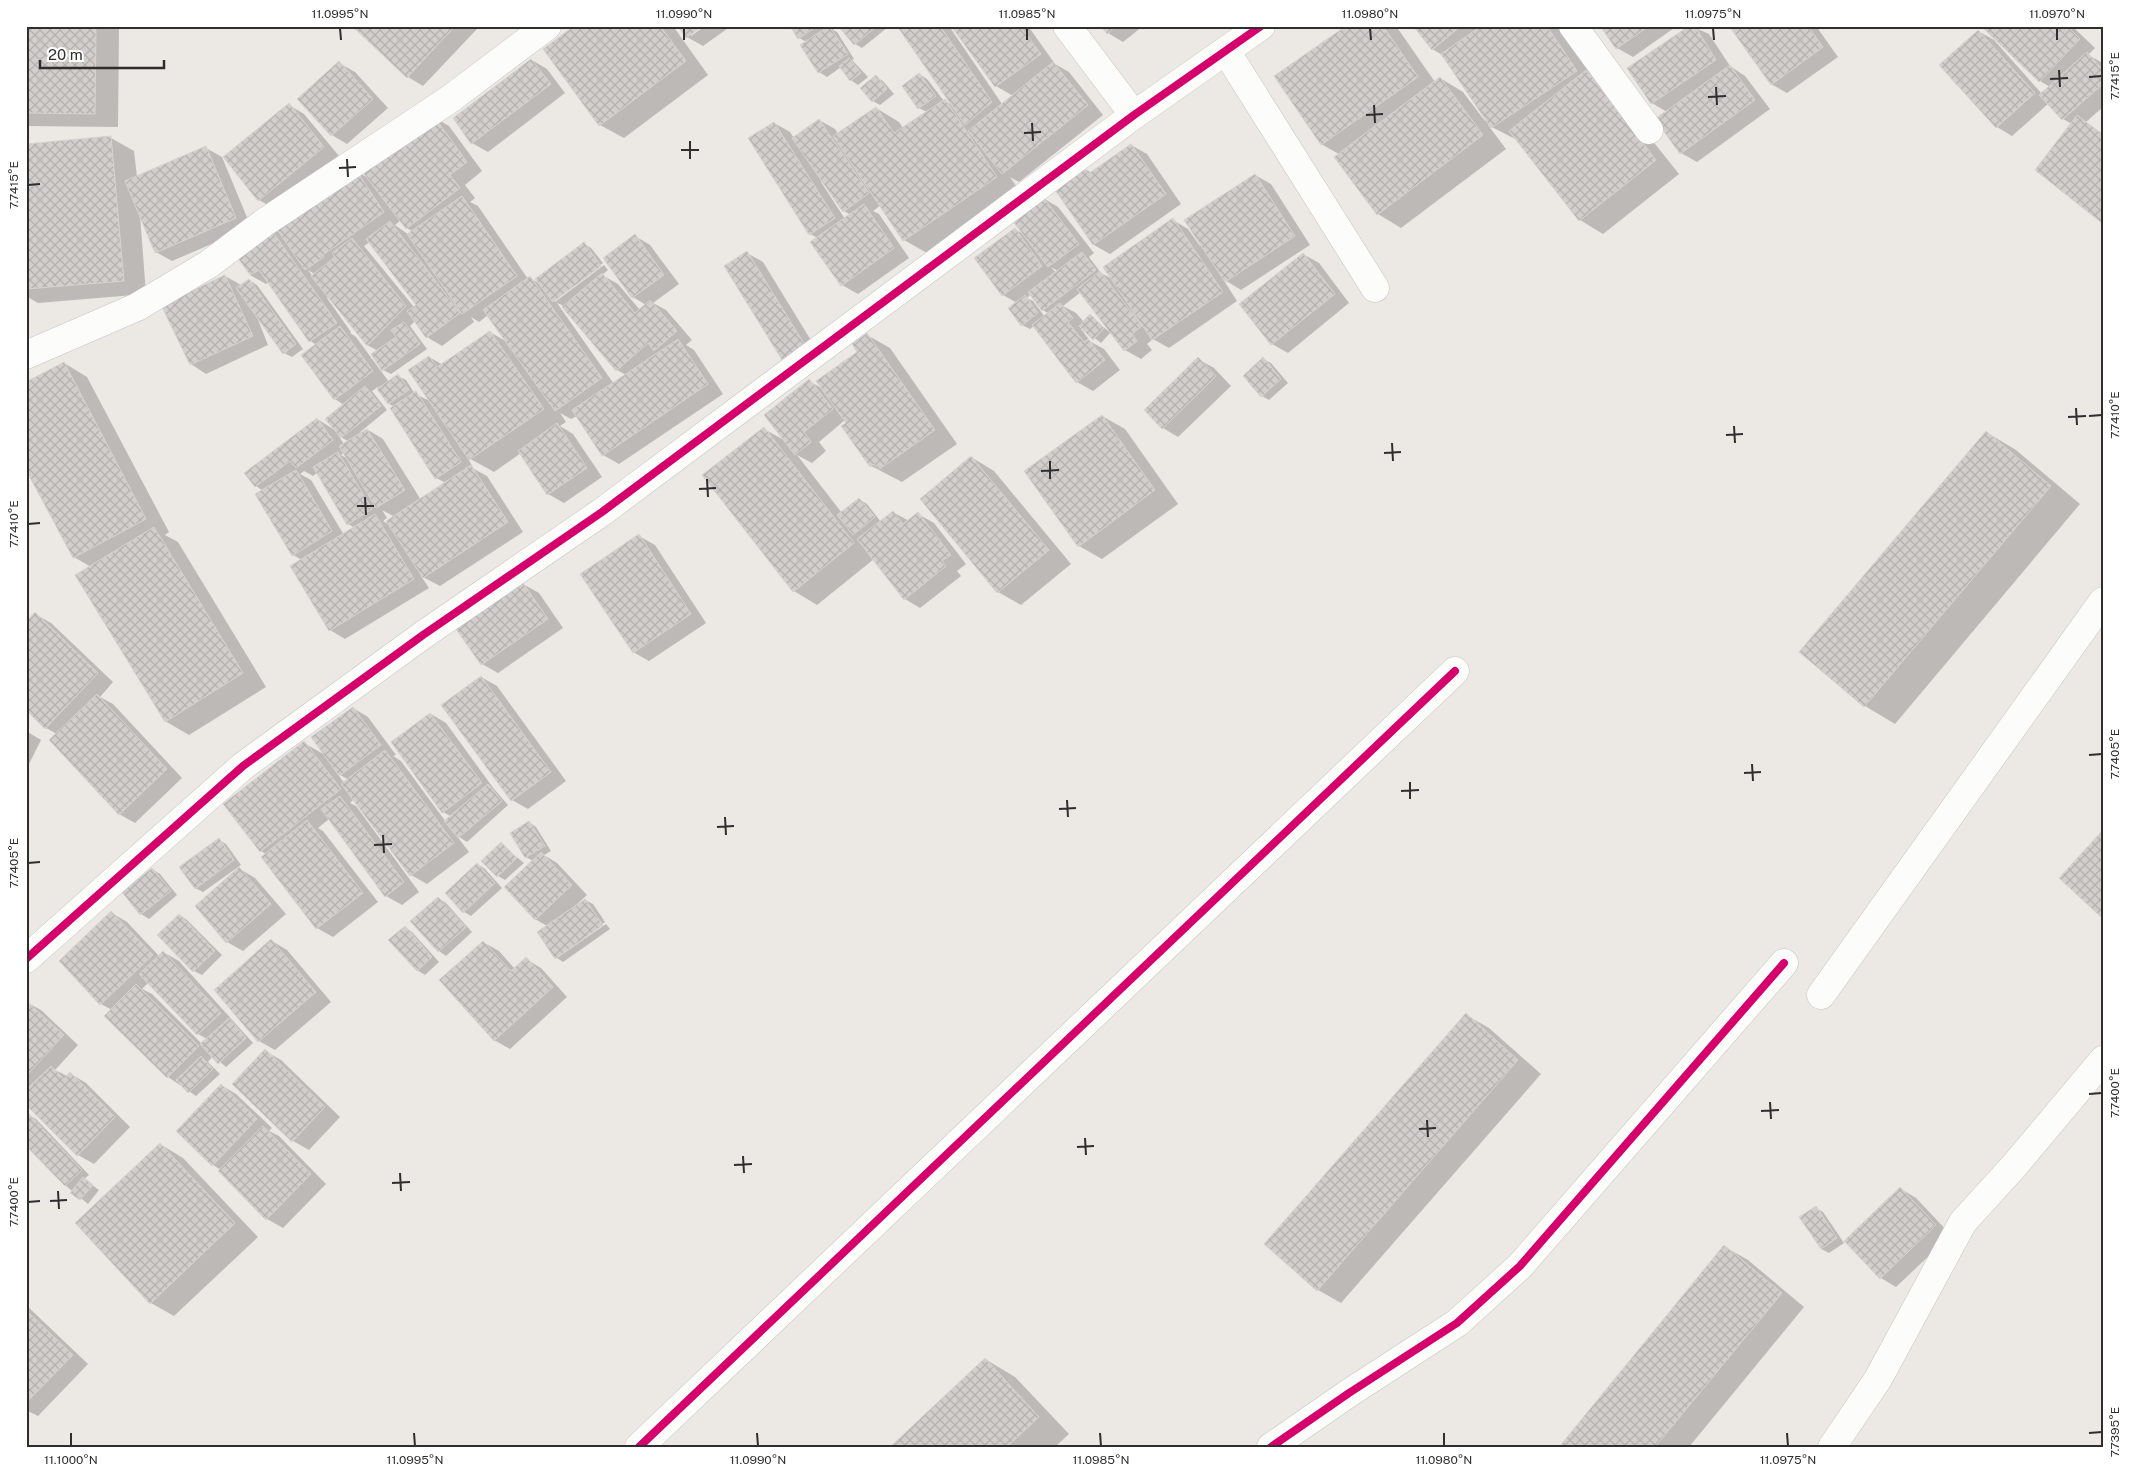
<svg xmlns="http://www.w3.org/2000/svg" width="2129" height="1473" viewBox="0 0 2129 1473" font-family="'Public Sans',sans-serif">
<defs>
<pattern id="building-cross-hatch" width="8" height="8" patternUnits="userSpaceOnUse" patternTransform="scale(1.25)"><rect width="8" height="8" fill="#d1cecb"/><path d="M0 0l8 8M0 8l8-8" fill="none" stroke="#b4b1af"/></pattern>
</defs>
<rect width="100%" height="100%" fill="#ece8e4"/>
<g fill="#0003" fill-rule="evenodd">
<path d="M26 26H119L118 127 26 126Z"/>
<path d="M350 26H474L477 29 423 86 408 77 358 31Z"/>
<path d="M577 26H673L708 75 624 138 600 125Z"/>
<path d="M679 26 691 33V36L705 26H731L703 46 687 37Z"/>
<path d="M791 26H838L833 30 837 32 854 59 852 60 868 77 858 85 851 80 841 67 827 77 819 72 802 46 807 42 799 38Z"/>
<path d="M840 26H887L888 27 862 48 855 44Z"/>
<path d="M898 26H1028L1055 64 1069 72 1103 115 1019 182 1010 177 1019 190 927 253 904 240 881 205 873 211 879 214 909 258 858 294 842 285 818 238 810 234 774 123 790 132 794 138 819 120 835 129 838 134 876 108 899 122 903 128 927 112 919 108V74L927 79 944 101 953 105ZM953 27 996 86 1013 96 1002 104 951 29ZM823 180 844 211 851 215 845 219 821 182Z"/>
<path d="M1102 26H1143L1123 42 1108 33Z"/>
<path d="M1348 26H1396L1435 82 1440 78 1463 92 1485 121 1487 119 1444 56 1432 49 1414 26H1561L1679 174 1603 234 1580 220 1517 140 1488 125 1506 149 1401 228 1378 214 1339 154 1321 144Z"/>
<path d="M1602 26H1677L1633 57 1617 48Z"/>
<path d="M1691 26 1709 34 1730 66 1745 76 1770 109 1697 162 1681 153 1667 112 1652 103Z"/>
<path d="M1730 26H1816L1838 57 1787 93 1771 84Z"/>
<path d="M1983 26H2072L2095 48 2088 55 2103 63V107L2086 122 2103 134V222L2072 124 2063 119 2049 103 2012 136 1997 127 1978 31 1994 40 2042 94 2050 87 2040 81Z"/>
<path d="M532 60 547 69 565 93 488 152 472 143Z"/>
<path d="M339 63 355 72 388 108 347 144 332 135Z"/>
<path d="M876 77 883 81 894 94 880 105 873 101Z"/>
<path d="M289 105 304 114 339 156 275 209 259 200Z"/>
<path d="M434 117 449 126 482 171 465 185 475 198 470 202 478 206 528 279 530 278 540 284 584 244 591 248 603 263 555 299V302L604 265 608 270 602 275 618 284 640 310 646 305 633 297 635 236 650 245 679 284 653 303 666 310 692 340 686 345 694 350 723 394 619 464 603 455 577 416 571 419 560 413 566 422 560 426 573 434 602 477 564 503 548 494 521 453 494 472 467 457 474 469 487 476 523 532 440 586 421 576 429 588 345 639 330 630 302 560 293 555 263 491 256 486 246 473 317 419 335 430 344 405 335 399 317 345 310 341 269 282 266 284 250 275 268 226 282 234 356 171 370 179ZM401 220 407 228 413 232 409 235 395 225ZM370 242 418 305 414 307 364 246ZM308 270 316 275 313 277ZM329 296 367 345 378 351 383 370 391 374 427 349 410 326 415 321 427 337 442 346 474 322 471 317 479 322 488 315 507 342 490 332 443 365 429 357 430 401 415 394 406 380 398 376 389 382 356 337 350 333 351 332 327 298ZM557 303 562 305 617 370 626 375 614 384ZM378 387 389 404 395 407 436 478 446 483 421 500 383 439 368 430 359 433 387 410 372 391ZM338 435 349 442 344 444ZM344 452 348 459 341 455ZM304 471 313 476 317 473 348 524 355 528 344 535 311 480 300 474ZM382 510 395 517 386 523 383 521 387 518Z"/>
<path d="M111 138 134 151 137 177 206 148 222 157 251 227 172 261 156 252 140 215 146 294 38 303 26 296V145Z"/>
<path d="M1131 145 1147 154 1181 204 1110 254 1094 245 1055 188 1083 168 1092 173Z"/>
<path d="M1255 175 1271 184 1310 245 1241 290 1223 279 1237 301 1169 348 1153 339 1147 344 1152 350 1141 359 1125 350 1111 332 1101 343 1082 328 1081 329 1091 342 1104 349 1120 370 1093 391 1077 382 1034 326 1030 329 1022 325 1017 303 1003 295 1015 229 1026 236 1043 198 1058 207 1094 253 1089 257 1101 273 1114 280 1173 220 1188 229 1200 246 1202 245ZM1051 267 1058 271 1056 273ZM1081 292 1109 330 1108 331 1090 316 1084 322 1076 313 1063 306ZM1031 294 1043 310 1049 314 1045 317 1033 301 1027 298Z"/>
<path d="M747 253 763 262 820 355 799 368 783 359Z"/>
<path d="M1303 254 1319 263 1349 303 1288 353 1272 344Z"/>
<path d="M225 276 241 285 249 280 257 285 303 349 292 357 284 353 255 312 268 345 206 374 191 364Z"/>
<path d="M867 335 890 348 957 444 902 482 871 466 843 427 847 424 845 420 819 442 826 451 812 463 797 455 842 513 859 499 867 504 881 522 893 512 909 521 918 514 934 523 966 564 957 571 961 576 920 608 905 599 874 559 817 605 794 591 764 429 786 441 809 381 823 389 859 352Z"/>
<path d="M1198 359 1214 368 1231 386 1178 437 1163 428Z"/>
<path d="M1263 359 1271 363 1288 383 1269 400 1262 396Z"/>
<path d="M64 363 87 377 169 532 165 535 178 542 266 687 189 735 165 721 91 567 74 557Z"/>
<path d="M1102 416 1125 429 1178 504 1102 559 1079 546Z"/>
<path d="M1986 432 2016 450 2080 504 1895 724 1865 706 1801 652Z"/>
<path d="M971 457 994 471 1071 564 1021 605 998 592Z"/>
<path d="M639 536 655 545 706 623 649 661 633 652Z"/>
<path d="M523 584 539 593 563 628 498 673 482 664Z"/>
<path d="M35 614 51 623 113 682 100 697 113 704 182 778 135 823 119 814 57 734 46 728 26 709Z"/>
<path d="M481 677 497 686 566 781 528 809 512 800Z"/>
<path d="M353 708 368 717 396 755 393 756 401 761 446 822 452 817 443 812 431 714 446 723 494 789 508 805 467 842 456 835 469 852 427 884 411 875 354 799 350 803 356 806 419 892 402 905 386 896 329 819 318 828 323 831 378 902 333 937 317 928 266 854 261 851 304 743 325 755ZM337 773 349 780 344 783Z"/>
<path d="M26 731 41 740 26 770Z"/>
<path d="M529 822 536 827 551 851 544 855 557 863 587 895 577 904 585 900 593 904 605 922 557 955V958L547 926 535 919 533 861 526 857 511 834Z"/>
<path d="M219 840 226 844 241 865 203 892 195 888Z"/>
<path d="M501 844 524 863 505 880 498 876Z"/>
<path d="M478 864 485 869 502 888 471 916 464 912Z"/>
<path d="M152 869 160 874 177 895 149 919 141 914 124 893Z"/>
<path d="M240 869 255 878 286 914 243 951 227 942 197 906Z"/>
<path d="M438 898 446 903 472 932 446 956 439 951 412 921Z"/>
<path d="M112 913 127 922 159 956 163 952 179 961 253 1043 226 1067 213 1056 208 1062 220 1074 196 1096 168 1077 106 1016 112 1010 101 1004 61 961ZM149 982 198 1034 207 1039 202 1044 152 994 142 989Z"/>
<path d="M180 915 187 920 222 955 202 975 194 971 159 935Z"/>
<path d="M606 924 610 929 563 962 557 958Z"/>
<path d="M405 927 412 932 439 962 425 975 417 970Z"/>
<path d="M272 941 287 950 331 1002 275 1050 259 1041Z"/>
<path d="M483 942 499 951 515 969 526 959 541 968 567 997 510 1049 494 1040Z"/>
<path d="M26 1002 41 1010 78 1045 55 1070 67 1076 71 1074 86 1083 130 1127 94 1164 78 1155 26 1103Z"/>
<path d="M1466 1015 1489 1028 1541 1074 1341 1303 1318 1290 1266 1244Z"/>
<path d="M265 1051 281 1060 340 1117 309 1150 293 1141Z"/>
<path d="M221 1085 236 1094 272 1128 269 1131 279 1136 326 1184 283 1228 267 1219 221 1170 213 1165 177 1131Z"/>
<path d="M29 1115 36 1119 89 1175 84 1179 99 1190 88 1204 65 1185Z"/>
<path d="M160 1144 183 1158 258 1237 174 1316 151 1303Z"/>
<path d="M1901 1189 1916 1198 1951 1235 1896 1287 1881 1278Z"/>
<path d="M1816 1208 1823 1212 1844 1243 1829 1253 1821 1249Z"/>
<path d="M1725 1247 1748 1260 1804 1307 1689 1447H1560Z"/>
<path d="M26 1305 88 1364 38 1416 26 1410Z"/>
<path d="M985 1359 1015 1377 1069 1434 1055 1447H892Z"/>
</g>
<g fill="url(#building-cross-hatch)" stroke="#d7d4d0">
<path d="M26 26H96L95 114 26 113Z"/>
<path d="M352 26H455L407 78Z"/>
<path d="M574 26H660L686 61 599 126 543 49Z"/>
<path d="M678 26H703L686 38Z"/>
<path d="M790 26H817L798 39Z"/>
<path d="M829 26 848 54 818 73 800 45Z"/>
<path d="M838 26H877L854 45Z"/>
<path d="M897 26H940L992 102 965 125Z"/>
<path d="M951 26H1020L1041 54 995 87Z"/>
<path d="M1101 26H1116L1107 34Z"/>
<path d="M1346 26H1383L1418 77 1321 145 1274 76Z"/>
<path d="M1413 26H1461L1432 50Z"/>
<path d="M1481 26H1547L1577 71 1491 128 1441 54Z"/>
<path d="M1600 26H1649L1616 49Z"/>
<path d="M1689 26H1695L1716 60 1651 104 1627 68Z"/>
<path d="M1729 26H1808L1823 47 1771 85Z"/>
<path d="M1981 26H2067L2080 39 2039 82Z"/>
<path d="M1978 30 2035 93 1996 128 1939 65Z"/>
<path d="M2087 52 2103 70V84L2062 120 2039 95Z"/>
<path d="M849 58 861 73 850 81 839 66Z"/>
<path d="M531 59 551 84 471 144 453 118Z"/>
<path d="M339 61 373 99 331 136 297 99Z"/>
<path d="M1053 62 1088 105 1002 174 968 131Z"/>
<path d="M1730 65 1755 100 1680 154 1655 119Z"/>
<path d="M1586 70 1656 160 1579 221 1509 131Z"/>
<path d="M919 73 936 96 918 109 902 86Z"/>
<path d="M876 75 887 89 872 102 860 88Z"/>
<path d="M1440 77 1483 135 1377 215 1334 157Z"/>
<path d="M945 99 997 177 903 241 833 136 876 107 894 133Z"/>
<path d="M289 103 324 147 258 201 223 157Z"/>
<path d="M433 115 467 162 450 175 460 188 406 229 361 170Z"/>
<path d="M2077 115 2103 135V224L2035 170Z"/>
<path d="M819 119 869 193 843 212 792 138Z"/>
<path d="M774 122 835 218 809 235 748 138Z"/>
<path d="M111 136 124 281 26 289V144Z"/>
<path d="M1131 144 1166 194 1093 245 1053 187 1083 166 1088 174Z"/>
<path d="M206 146 236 218 155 253 125 181Z"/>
<path d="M356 170 384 212 323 255 324 257 305 270 274 225Z"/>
<path d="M1255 174 1295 236 1225 282 1184 220Z"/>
<path d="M462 196 517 276 462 314 407 234Z"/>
<path d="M1043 197 1079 244 1048 267 1012 220Z"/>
<path d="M864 204 894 248 841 286 810 242Z"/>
<path d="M1173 218 1223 292 1152 340 1103 267Z"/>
<path d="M390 221 460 313 426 338 407 311 416 305 366 239Z"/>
<path d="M268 225 337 323 309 342 259 270 250 275 232 250Z"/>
<path d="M1015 228 1042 266 1002 296 974 258Z"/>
<path d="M635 234 664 275 632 298 603 258Z"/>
<path d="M352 238 406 306 367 346 311 276 335 257 332 253Z"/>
<path d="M584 242 601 266 553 302 535 279Z"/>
<path d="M747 251 805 345 782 360 724 266Z"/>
<path d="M1082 252 1096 270 1042 311 1028 292Z"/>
<path d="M1303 253 1335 294 1271 345 1239 304Z"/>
<path d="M1100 271 1142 326 1132 334 1137 341 1124 351 1077 289Z"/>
<path d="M602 273 635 313 650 300 677 331 654 351 648 343 616 371 562 307Z"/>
<path d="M225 275 253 336 190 365 161 305Z"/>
<path d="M530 276 602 378 555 411 483 310Z"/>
<path d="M249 279 296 344 283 354 236 288Z"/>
<path d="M1025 295 1038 313 1021 326 1008 308Z"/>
<path d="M1060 303 1073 318 1068 322 1084 342 1088 339 1105 360 1076 383 1032 325Z"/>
<path d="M1090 314 1104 328 1093 340 1079 326Z"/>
<path d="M404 322 420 344 382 371 371 354 396 337 391 330Z"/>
<path d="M340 326 373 371 334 400 301 355Z"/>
<path d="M490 331 544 409 469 460 408 370 429 356 437 367Z"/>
<path d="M867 333 935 430 878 470 874 464 870 467 841 426 846 423 816 381 857 352 852 344Z"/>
<path d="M678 339 708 384 602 456 572 410Z"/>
<path d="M1198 357 1216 376 1162 429 1144 410Z"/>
<path d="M1263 357 1281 379 1261 397 1243 376Z"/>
<path d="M64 362 146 519 73 558 26 470V382Z"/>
<path d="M398 374 409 390 388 404 377 389Z"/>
<path d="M809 379 833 409 804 432 811 442 795 455 764 415Z"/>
<path d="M365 386 381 406 341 438 325 419Z"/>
<path d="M416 391 461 462 435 479 390 408Z"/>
<path d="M1102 415 1155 490 1078 547 1024 471Z"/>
<path d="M317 418 333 440 296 468 290 461 255 487 244 473Z"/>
<path d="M557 423 587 468 547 495 518 451Z"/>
<path d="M764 427 854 543 793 592 702 475Z"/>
<path d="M367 429 405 490 376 508 339 446Z"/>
<path d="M1986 431 2051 486 1864 707 1799 652Z"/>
<path d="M338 452 372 509 347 525 313 467Z"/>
<path d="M971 456 1049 550 997 593 920 499Z"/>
<path d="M471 465 508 522 423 578 386 521Z"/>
<path d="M296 470 332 531 292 556 255 494Z"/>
<path d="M859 498 875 517 853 535 837 515Z"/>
<path d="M893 511 903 524 918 512 951 555 942 561 946 566 904 600 857 539Z"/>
<path d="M375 514 414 579 329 631 290 566Z"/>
<path d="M154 527 243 673 165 722 75 575Z"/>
<path d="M639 534 691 614 633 653 580 574Z"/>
<path d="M523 583 548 619 481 665 456 629Z"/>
<path d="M35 612 98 673 45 729 26 710V622Z"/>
<path d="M481 676 551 772 511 801 441 705Z"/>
<path d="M97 694 167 769 119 815 49 740Z"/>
<path d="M353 707 381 745 339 776 311 737Z"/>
<path d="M430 713 482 783 442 813 391 742Z"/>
<path d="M304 741 341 789 260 852 223 804Z"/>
<path d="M385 750 454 843 410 876 341 784Z"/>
<path d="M488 784 502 801 458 838 444 821Z"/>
<path d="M340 796 404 882 385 897 321 809Z"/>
<path d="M307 820 363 893 316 929 261 857Z"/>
<path d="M529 821 545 846 525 858 510 833Z"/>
<path d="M2103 830V919L2059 878Z"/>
<path d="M219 838 234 860 195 889 179 867Z"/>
<path d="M501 842 517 858 497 877 481 861Z"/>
<path d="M541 852 572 885 535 920 504 887Z"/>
<path d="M477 863 495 883 463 913 445 893Z"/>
<path d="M239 867 271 904 226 943 195 906Z"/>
<path d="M152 868 171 891 140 915 122 892Z"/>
<path d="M438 897 466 927 438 952 410 921Z"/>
<path d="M585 899 603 925 555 959 537 932Z"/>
<path d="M111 911 153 955 100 1005 59 961Z"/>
<path d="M179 914 215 951 193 972 157 935Z"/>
<path d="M405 926 432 957 417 971 388 940Z"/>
<path d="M271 939 316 992 258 1042 214 990Z"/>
<path d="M483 941 511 971 526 957 553 987 494 1041 439 980Z"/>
<path d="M163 951 221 1013 197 1035 139 974Z"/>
<path d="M136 984 199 1046 167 1078 104 1016Z"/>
<path d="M26 1001 64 1035 26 1076Z"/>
<path d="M1466 1013 1518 1060 1317 1291 1264 1244Z"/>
<path d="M229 1018 246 1038 218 1064 200 1044Z"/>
<path d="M265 1049 325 1107 292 1142 232 1084Z"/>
<path d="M201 1056 213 1069 188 1093 176 1080Z"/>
<path d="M51 1066 64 1079 70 1072 115 1117 77 1156 26 1105V1090Z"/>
<path d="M221 1084 257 1119 212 1166 176 1131Z"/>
<path d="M29 1114 82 1170 65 1186 26 1146V1116Z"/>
<path d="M263 1126 311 1174 266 1220 218 1171Z"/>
<path d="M160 1143 235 1223 150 1304 75 1223Z"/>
<path d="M83 1177 93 1185 80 1200 70 1193Z"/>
<path d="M1900 1187 1936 1225 1880 1279 1844 1241Z"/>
<path d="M1816 1206 1837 1238 1821 1249 1799 1217Z"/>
<path d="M1724 1245 1782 1293 1655 1447H1559Z"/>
<path d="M26 1310 73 1355 26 1403Z"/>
<path d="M985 1358 1039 1417 1007 1447H890Z"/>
</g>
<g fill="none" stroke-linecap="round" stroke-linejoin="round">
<defs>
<g id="street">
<path d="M1067 26 1134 115"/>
<path d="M1573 26 1649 130"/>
<path d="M1226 51 1375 288"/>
<path d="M26 355 137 307 209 264 265 222 450 99 547 26"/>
<path d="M26 959 243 766 423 635 602 512 1134 115 1261 26"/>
<path d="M1821 995 2103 601"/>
<path d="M639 1447 1455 671"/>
<path d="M1271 1447 1349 1393 1457 1323 1520 1266 1784 963"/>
<path d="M1832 1447 1878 1379 1963 1222 2014 1166 2103 1060"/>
</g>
</defs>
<use href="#street" stroke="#c5c4c5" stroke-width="29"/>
<use href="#street" stroke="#fcfcfb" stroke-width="28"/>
<defs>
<g id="cycleway">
<path d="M26 959 243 766 423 635 602 512 1134 115 1261 26"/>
<path d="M639 1447 1455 671"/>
<path d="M1271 1447 1349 1393 1457 1323 1520 1266 1784 963"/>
</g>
</defs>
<use href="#cycleway" stroke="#fff" stroke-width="11"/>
<use href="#cycleway" stroke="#d6006c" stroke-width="8"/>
</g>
<path fill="none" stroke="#2e2e2e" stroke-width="2" d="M340 28 341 40M684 28V40M1027 28V40M1370 28 1371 40M1713 28 1714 40M2057 28V40M2059 70 2060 87M2089 77 2102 76M2050 79 2068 78M1716 87 1717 105M1708 97 1726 96M1374 105 1375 123M1366 115 1383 114M1032 123 1033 141M1024 133 1041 132M690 141V159M681 150H699M347 159 348 177M339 168 356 167M28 185 40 184M2076 408 2077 425M2089 416 2102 415M2068 417 2086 416M1734 426 1735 443M1726 435 1743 434M1392 443 1393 461M1384 453 1401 452M1050 461V479M1041 471 1059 470M707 479 708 497M699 489 716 488M365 497 366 515M357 506H374M28 524 40 523M2089 755 2102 754M1752 764 1753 781M1744 773 1761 772M1410 782V799M1401 791 1419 790M1067 800 1068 817M1059 809 1076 808M725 817 726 835M717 827 734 826M383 835 384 853M374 845 392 844M28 863 40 862M2089 1094 2102 1093M1770 1102 1771 1119M1761 1111 1779 1110M1427 1120 1428 1137M1419 1129 1436 1128M1085 1138 1086 1155M1077 1147 1094 1146M743 1156 744 1173M734 1165 752 1164M400 1173 401 1191M392 1183 410 1182M58 1191 59 1209M50 1201 67 1200M28 1202 40 1201M71 1433V1446M414 1433 415 1446M757 1433 758 1446M1100 1433 1101 1446M1444 1433V1446M1787 1433 1788 1446M2089 1433 2102 1432"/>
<rect width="2129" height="1473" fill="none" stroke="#ffffff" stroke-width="55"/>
<path d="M40 60v8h124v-8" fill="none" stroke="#2e2e2e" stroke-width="2.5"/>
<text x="48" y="60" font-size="15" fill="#2e2e2e" stroke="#ffffff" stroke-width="4" paint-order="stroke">20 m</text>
<rect x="28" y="28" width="2074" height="1418" fill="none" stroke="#2e2e2e" stroke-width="2"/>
<g font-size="12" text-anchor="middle" fill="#2e2e2e">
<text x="340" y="18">11.0995°N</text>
<text x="684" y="18">11.0990°N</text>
<text x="1027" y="18">11.0985°N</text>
<text x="1370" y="18">11.0980°N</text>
<text x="1713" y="18">11.0975°N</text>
<text x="2057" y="18">11.0970°N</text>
<text transform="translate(2115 76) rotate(-90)" y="4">7.7415°E</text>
<text transform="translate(14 185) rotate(-90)" y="4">7.7415°E</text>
<text transform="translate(2115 415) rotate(-90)" y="4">7.7410°E</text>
<text transform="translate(14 524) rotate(-90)" y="4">7.7410°E</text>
<text transform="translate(2115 754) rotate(-90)" y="4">7.7405°E</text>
<text transform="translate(14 863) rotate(-90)" y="4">7.7405°E</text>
<text transform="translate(2115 1093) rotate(-90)" y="4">7.7400°E</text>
<text transform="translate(14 1202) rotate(-90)" y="4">7.7400°E</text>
<text transform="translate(2115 1432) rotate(-90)" y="4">7.7395°E</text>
<text x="71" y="1464">11.1000°N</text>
<text x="415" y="1464">11.0995°N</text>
<text x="758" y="1464">11.0990°N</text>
<text x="1101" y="1464">11.0985°N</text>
<text x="1444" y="1464">11.0980°N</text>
<text x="1788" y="1464">11.0975°N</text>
</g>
</svg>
